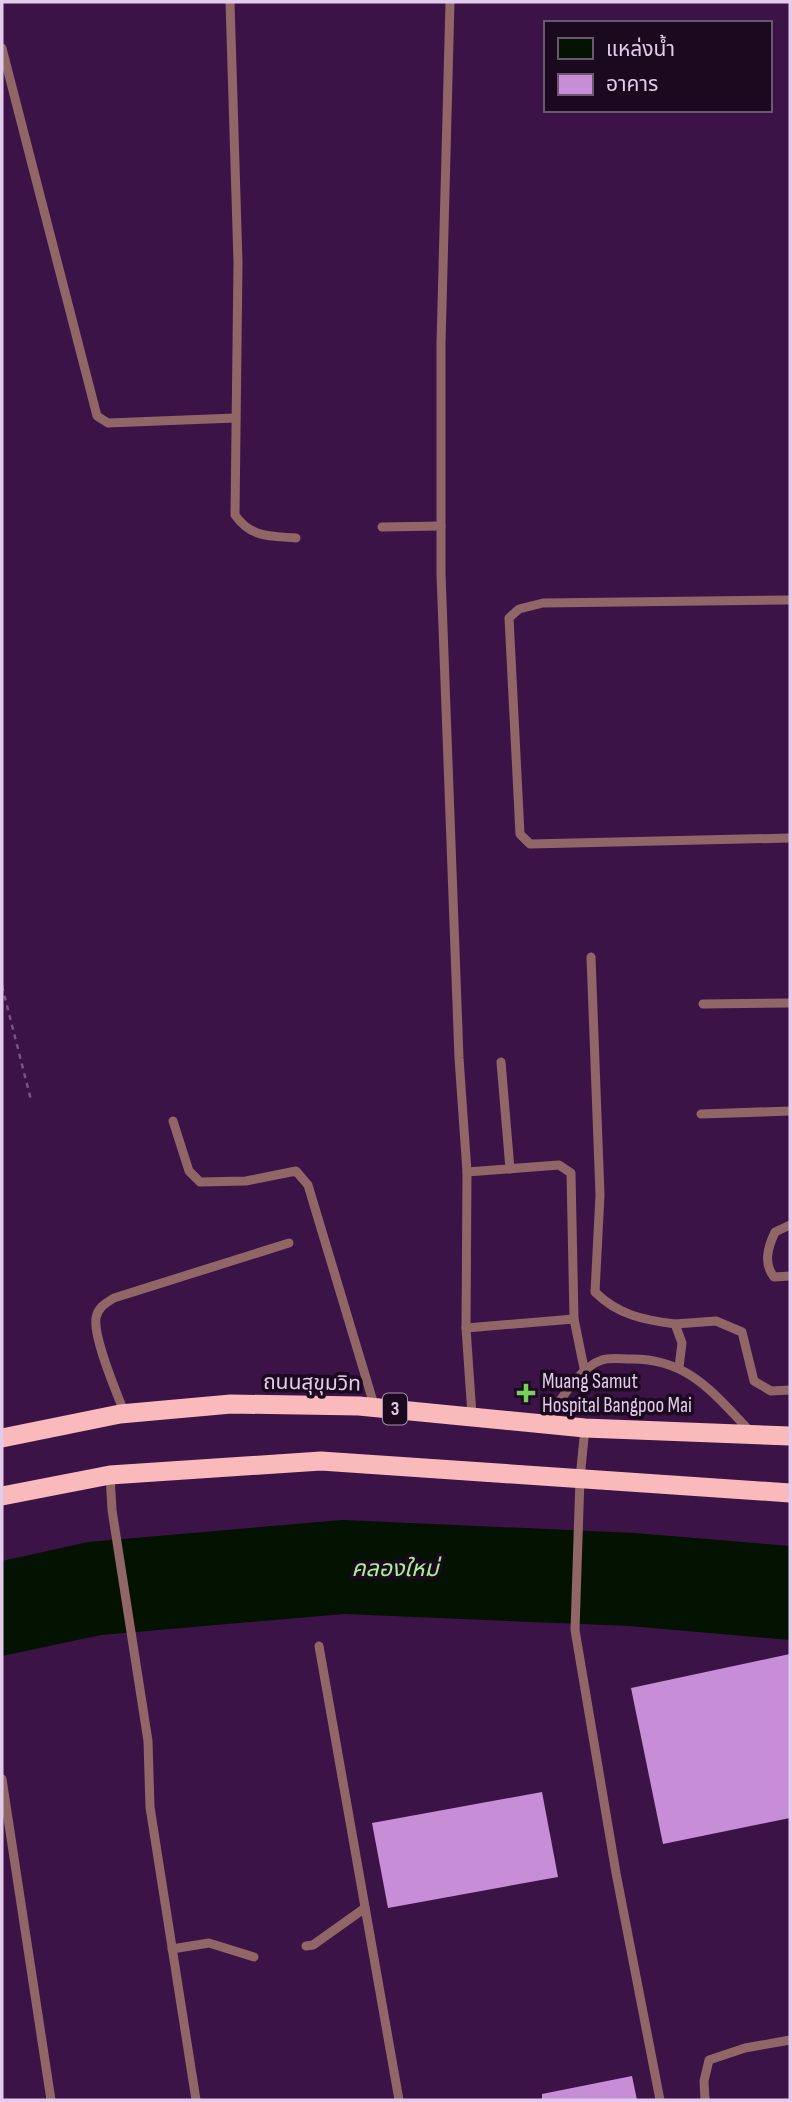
<svg xmlns="http://www.w3.org/2000/svg" width="792" height="2102" viewBox="0 0 792 2102" font-family="'Sofia Sans Condensed','Noto Sans Thai',sans-serif">
<rect width="100%" height="100%" fill="#3c1346"/>
<path fill="#031201" d="M342 1520 635 1533 790 1546V1640L629 1626 344 1614 101 1635 2 1656V1561L88 1542Z"/>
<g fill="#c78dd7">
<path d="M790 1654V1818L663 1844 631 1688Z"/>
<path d="M542 1792 558 1877 388 1908 372 1823Z"/>
<path d="M632 2076 637 2100H542V2094Z"/>
</g>
<g fill="none" stroke-linecap="round" stroke-linejoin="round">
<path stroke="#785581" stroke-width="2.5" stroke-dasharray="5 5" stroke-linecap="butt" d="M2 986 31 1100"/>
<g stroke="#906666" stroke-width="9">
<path d="M230 2 238 262 235 515C251 538 270 536 296 538"/>
<path d="M450 2 441 344V574L459 1058 467 1172 466 1328 472 1415"/>
<path d="M2 48 97 416 108 423 235 418"/>
<path d="M382 527 441 526"/>
<path d="M790 600 543 603 519 609 509 618 520 834 530 844 790 838"/>
<path d="M591 957 600 1195 595 1292C618 1315 644 1320 675 1324L682 1343 679 1367"/>
<path d="M703 1004 790 1003"/>
<path d="M501 1062 510 1169"/>
<path d="M701 1114 790 1111"/>
<path d="M173 1121 189 1171 200 1182 246 1181 296 1171 308 1185 375 1408"/>
<path d="M467 1172 559 1165 571 1173 574 1319 585 1373"/>
<path d="M790 1225 775 1232C768 1247 763 1263 774 1277L790 1276"/>
<path d="M675 1324 716 1321 742 1332 754 1381 771 1391 790 1390"/>
<path d="M466 1328 574 1319"/>
<path d="M125 1414C117 1394 93 1338 96 1318 98 1307 106 1303 114 1298L289 1243"/>
<path d="M545 1423C558 1404 579 1367 602 1360 610 1357 622 1359 630 1359 688 1358 713 1393 750 1431"/>
<path d="M585 1428 580 1478 575 1630 616 1873 660 2100"/>
<path d="M110 1475 112 1510 148 1741 150 1807 196 2100"/>
<path d="M319 1646 399 2100"/>
<path d="M2 1779 51 2100"/>
<path d="M306 1946 313 1945 365 1908"/>
<path d="M172 1949 209 1943 254 1957"/>
<path d="M705 2100 704 2081 709 2060 745 2048 790 2040"/>
</g>
<g stroke="#fab9ba" stroke-width="19">
<path d="M2 1438 120 1414 231 1404 359 1406 585 1428 790 1436"/>
<path d="M2 1496 110 1475 321 1461 790 1493"/>
</g>
</g>
<path fill="#77d25a" stroke="#1a091f" stroke-width="2.5" d="M522.5 1382.5h7v7h7v7h-7v7h-7v-7h-7v-7h7z"/>
<g text-anchor="middle" dominant-baseline="central" stroke-width="7" stroke-linejoin="round" paint-order="stroke">
<rect fill="#1a091f" stroke="#a791ad" stroke-width="2" x="383" y="1393.5" width="24" height="31" rx="5"/>
<g font-size="19" font-weight="bold" fill="#e3cbea">
<text x="395" y="1409">3</text>
</g>
<g font-size="21" fill="#e3cbea" stroke="#1a091f" text-anchor="start">
<text x="542" y="1381">Muang Samut<tspan x="542" dy="24">Hospital Bangpoo Mai</tspan></text>
</g>
<g font-size="21" fill="#e3cbea" stroke="#1a091f">
<text transform="translate(312 1383) rotate(1)">ถนนสุขุมวิท</text>
</g>
<g font-size="23" font-style="italic" fill="#a6f28f" stroke="#1a091f">
<text x="395" y="1569">คลองใหม่</text>
</g>
</g>
<rect width="792" height="2102" fill="none" stroke="#e3cbea" stroke-width="7"/>
<rect x="544" y="21" width="228" height="91" fill="#1a091f" stroke="#6a5770" stroke-width="2"/>
<rect x="558" y="38" width="35" height="21" fill="#031201" stroke="#6a5770" stroke-width="2"/>
<text x="606" y="56" font-size="21" fill="#e3cbea">แหล่งน้ำ</text>
<rect x="558" y="74" width="35" height="21" fill="#c78dd7" stroke="#6a5770" stroke-width="2"/>
<text x="606" y="91" font-size="21" fill="#e3cbea">อาคาร</text>
</svg>
